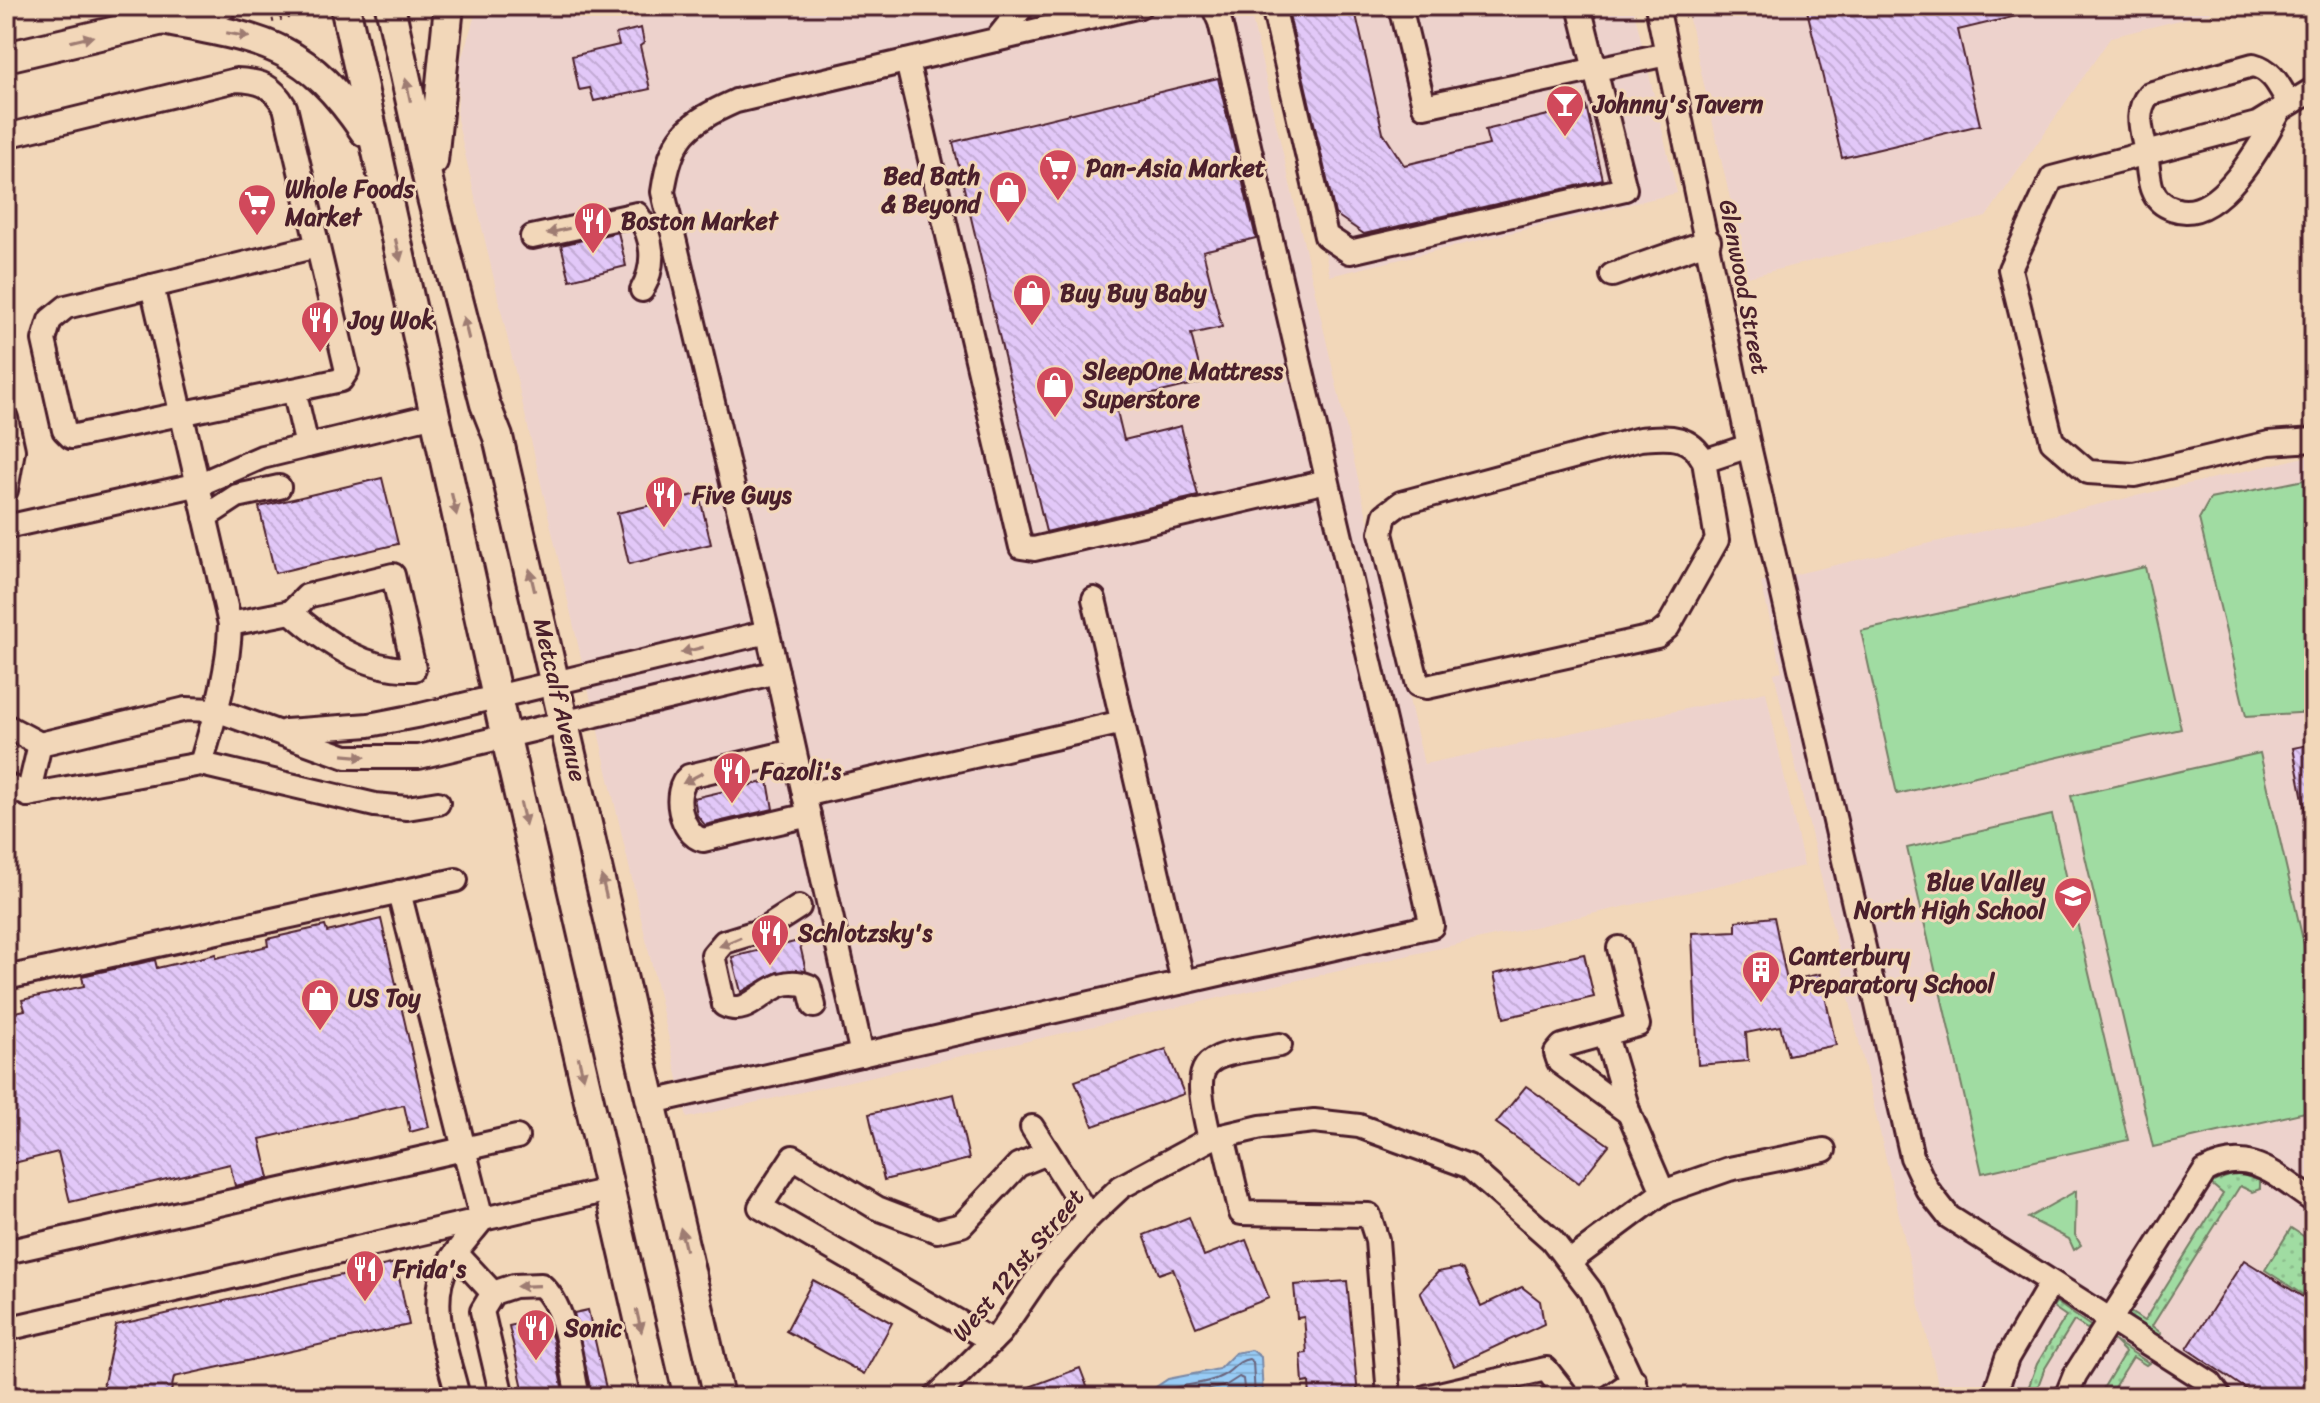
<svg xmlns="http://www.w3.org/2000/svg" width="2320" height="1403" viewBox="0 0 2320 1403" font-family="Sriracha,sans-serif">
<defs>
<pattern id="green-dots" width="8" height="8" patternUnits="userSpaceOnUse" patternTransform="scale(2)"><rect width="8" height="8" fill="#a0dca2"/><path d="M2 2h.1M6 6h.1" fill="none" stroke="#8bbc8c" stroke-width="1.8" stroke-linecap="round"/></pattern>
<pattern id="water-rules" width="6" height="5" patternUnits="userSpaceOnUse" patternTransform="scale(2)"><rect width="6" height="5" fill="#98ccf6"/><path d="M0 2.5h6" fill="none" stroke="#84afd3"/></pattern>
<pattern id="building-back-hatch" width="6" height="6" patternUnits="userSpaceOnUse" patternTransform="scale(2)"><rect width="6" height="6" fill="#e2c8f8"/><path d="M-1 5l2 2M0 0l6 6M5-1l2 2" fill="none" stroke="#c3abd5"/></pattern>
</defs>
<rect width="100%" height="100%" fill="#f2d7b9"/>
<filter id="ink" filterUnits="userSpaceOnUse"><feTurbulence type="fractalNoise" baseFrequency=".0125" numOctaves="2"/><feDisplacementMap in="SourceGraphic" scale="16" xChannelSelector="R" yChannelSelector="G"/><feConvolveMatrix kernelMatrix="1 2 1 2 8 2 1 2 1" color-interpolation-filters="sRGB"/></filter>
<g filter="url(#ink)">
<g fill="#edd2cc">
<path d="M478 6H1249L1424 764 1766 692 1804 866 687 1118 457 119 460 63Z"/>
<path d="M1272 6H1633L1677 193 1330 276Z"/>
<path d="M1686 6H2237L2111 37 1986 217 1748 277Z"/>
<path d="M2314 455V1397H1941L1774 673 1782 671 1761 582Z"/>
</g>
<g fill="url(#green-dots)" stroke="#757e66" stroke-width="2">
<path d="M2237 1173 2260 1181V1189L2252 1192 2240 1186 2152 1326 2161 1333 2159 1337 2126 1315 2130 1312 2144 1321 2223 1194 2210 1183Z"/>
<path d="M2291 1228 2314 1243V1302L2265 1270Z"/>
<path d="M2056 1302 2092 1327 2087 1329 2074 1321 2044 1370 2034 1397H2025L2037 1364 2066 1316 2053 1307Z"/>
<path d="M2113 1340 2149 1363 2146 1365 2133 1357 2108 1397H2098L2125 1352Z"/>
</g>
<g fill="#a0dca2" stroke="#757e66" stroke-width="2">
<path d="M2314 478V712L2246 716 2199 519 2210 499Z"/>
<path d="M2145 567 2181 729 1897 794 1861 631Z"/>
<path d="M2260 753 2314 988V1110L2153 1147 2071 796Z"/>
<path d="M2052 815 2128 1140 1982 1173 1907 848Z"/>
<path d="M2076 1191 2075 1235 2081 1245 2074 1250 2069 1239 2028 1218Z"/>
</g>
<path fill="url(#water-rules)" stroke="#7987a5" stroke-width="2" d="M1252 1350 1261 1357 1263 1397H1141L1168 1379 1219 1369 1235 1353Z"/>
<g fill="none" stroke-linecap="round" stroke-linejoin="round">
<g stroke="#69647c" stroke-width="2">
<path d="M1154 1397C1178 1381 1200 1388 1222 1376 1233 1371 1236 1361 1249 1359L1253 1362 1255 1397"/>
<path d="M1173 1397 1225 1386 1239 1377 1243 1379 1245 1397"/>
</g>
</g>
<g fill="url(#building-back-hatch)" stroke="#4a1f2b" stroke-width="2">
<path d="M1287 6H1354L1383 133 1404 165 1489 145 1485 130 1586 106 1603 180 1364 234 1335 214Z"/>
<path d="M1806 6H2032L2033 12 1958 30 1980 125 1842 158Z"/>
<path d="M641 28 644 43 640 46 650 89 594 101 590 88 579 90 572 56 619 45 616 34Z"/>
<path d="M1218 78 1256 238 1203 251 1222 327 1191 334 1203 382 1115 403 1124 440 1181 426 1198 496 1046 532 953 142Z"/>
<path d="M618 232 626 266 570 280 561 245Z"/>
<path d="M382 478 398 544 275 573 259 507Z"/>
<path d="M699 494 711 544 629 564 617 513Z"/>
<path d="M2314 744V814L2306 815 2293 748Z"/>
<path d="M768 781 773 809 705 825 697 815 694 798Z"/>
<path d="M1774 917 1787 981 1820 974 1836 1045 1788 1055 1780 1026 1746 1033 1748 1061 1698 1065 1692 933 1736 931V921Z"/>
<path d="M381 919 429 1127 410 1132 404 1105 260 1139 269 1178 235 1186 230 1164 70 1202 58 1152 6 1165V1014L25 1010 22 1000 84 986 82 976 155 960 157 968 216 954V958L268 946 267 939 325 926 327 932Z"/>
<path d="M799 941 806 971 777 972 741 992 732 957Z"/>
<path d="M1584 954 1594 997 1504 1018 1494 974Z"/>
<path d="M1166 1049 1184 1094 1093 1126 1075 1081Z"/>
<path d="M1526 1086 1609 1145 1579 1183 1496 1123Z"/>
<path d="M954 1094 969 1159 884 1180 869 1114Z"/>
<path d="M1189 1217 1204 1256 1246 1240 1269 1298 1196 1327 1173 1269 1159 1274 1144 1235Z"/>
<path d="M2244 1260 2314 1304V1397H2258L2187 1349Z"/>
<path d="M396 1263 409 1325 174 1377 170 1397H101L116 1325Z"/>
<path d="M1459 1268 1464 1270 1481 1306 1522 1287 1540 1301 1544 1324 1454 1366 1420 1292 1438 1272Z"/>
<path d="M813 1280 892 1323 864 1374 786 1331Z"/>
<path d="M1347 1281 1358 1396 1310 1397 1309 1382 1303 1383 1301 1354 1307 1353 1304 1317 1297 1318 1294 1285Z"/>
<path d="M588 1310 608 1397H592L574 1313Z"/>
<path d="M545 1318 553 1340 564 1397H525L509 1326Z"/>
<path d="M1080 1368 1091 1397H1008V1395Z"/>
</g>
<g fill="none" stroke-linecap="round" stroke-linejoin="round">
<defs>
<g id="minor">
<path d="M1273 6 1326 236 1350 252 1625 189 1579 6"/>
<path d="M1400 6 1424 106 1667 54"/>
<path d="M1657 6 1749 446 1912 1157 1927 1189 1949 1217 2210 1383 2220 1397"/>
<path d="M996 40 1023 6"/>
<path d="M907 61 1021 547 1034 549 1327 481"/>
<path d="M2314 89 2257 124 2052 178 2010 269 2052 441 2088 472 2135 475 2269 443 2314 440"/>
<path d="M2280 110C2264 140 2219 225 2174 209 2164 206 2156 200 2152 189 2148 178 2148 164 2146 152 2142 131 2134 112 2149 94L2253 65C2273 70 2279 86 2289 103"/>
<path d="M6 136 236 80C261 81 272 85 285 107L347 371 341 380 71 437 64 430 44 340 50 320 66 307 317 246"/>
<path d="M532 237 637 214C654 237 656 265 642 290"/>
<path d="M1612 275 1709 241"/>
<path d="M152 286 230 624C229 672 214 719 201 764"/>
<path d="M294 390 307 446"/>
<path d="M6 418 13 450 6 490"/>
<path d="M1704 461 1717 540 1668 627 1657 636 1427 687 1418 685 1381 533 1385 515 1401 503 1640 439C1667 437 1689 433 1704 461L1749 446"/>
<path d="M205 517 237 496 279 487"/>
<path d="M6 527 200 484 262 457 435 415"/>
<path d="M393 575 414 669C366 671 326 643 291 612L307 596Z"/>
<path d="M1094 599 1183 982"/>
<path d="M230 624 291 612"/>
<path d="M6 726 40 744 186 709 216 710 346 757H419L777 672"/>
<path d="M286 731 369 725 421 715 767 632"/>
<path d="M794 751 689 776C671 791 680 834 703 840L809 815"/>
<path d="M6 785 28 795 201 764 375 805 407 808 438 803"/>
<path d="M28 795 40 744"/>
<path d="M804 795 1123 722"/>
<path d="M399 892 482 1220C471 1234 458 1248 448 1264 425 1303 449 1357 458 1397"/>
<path d="M799 907 763 930 724 942 713 955 724 1005C755 1021 767 970 809 986L814 1006"/>
<path d="M1619 948 1638 1025 1562 1046 1556 1053 1559 1062 1629 1113"/>
<path d="M6 978 456 880"/>
<path d="M1606 1036 1629 1113 1663 1192"/>
<path d="M862 1055 777 672 663 192C671 137 686 123 736 101L1140 6"/>
<path d="M652 1102 1432 926 1220 22 1213 6"/>
<path d="M1032 1127 1089 1217"/>
<path d="M1223 1136 1241 1213 1369 1215 1377 1240 1389 1397"/>
<path d="M1210 1139C1190 1055 1199 1057 1280 1045"/>
<path d="M6 1252 517 1137"/>
<path d="M456 1253 493 1293"/>
<path d="M1569 1262 1663 1192 1729 1169 1824 1150"/>
<path d="M6 1329 609 1190"/>
<path d="M992 1341 760 1207 793 1157 877 1208 937 1231 962 1225 1018 1165 1047 1153"/>
<path d="M502 1397 482 1311 493 1293 514 1286 541 1285C568 1308 570 1363 578 1397"/>
<path d="M936 1397 1000 1333 1043 1270 1089 1217 1121 1187 1210 1139 1261 1127 1314 1121 1359 1126 1468 1166 1552 1240 1590 1290 1640 1397"/>
<path d="M1426 1397 1546 1369 1568 1397"/>
<path d="M1610 1397 1634 1380"/>
<path d="M1994 1397 2007 1358 2051 1283"/>
<path d="M2066 1397 2075 1375 2205 1171C2250 1146 2277 1177 2314 1201"/>
</g>
<g id="major">
<path d="M345 6 506 738 657 1397"/>
<path d="M390 6 431 194 485 404 498 437 719 1397"/>
<path d="M162 20C262 39 304 42 365 132"/>
<path d="M6 57 222 6"/>
<path d="M433 161 449 6"/>
</g>
</defs>
<use href="#minor" stroke="#4a1f2b" stroke-width="28"/>
<use href="#major" stroke="#4a1f2b" stroke-width="34"/>
<path stroke="#4a1f2b" stroke-width="4" stroke-dasharray="2 6" stroke-linecap="butt" d="M272 21 322 9"/>
<use href="#minor" stroke="#f2d7b9" stroke-width="22"/>
<use href="#major" stroke="#f2d7b9" stroke-width="28"/>
</g>
<defs><path id="oneway-solid" d="M-6-.8H1V-3.2L6.5 0L1 3.2V.8H-6Z" transform="scale(2)"/></defs>
<g fill="#9e7b72">
<use href="#oneway-solid" transform="translate(238 35) rotate(11)"/>
<use href="#oneway-solid" transform="translate(82 39) rotate(-13)"/>
<use href="#oneway-solid" transform="translate(408 90) rotate(-102)"/>
<use href="#oneway-solid" transform="translate(558 231) rotate(167)"/>
<use href="#oneway-solid" transform="translate(398 250) rotate(77)"/>
<use href="#oneway-solid" transform="translate(466 328) rotate(-104)"/>
<use href="#oneway-solid" transform="translate(454 504) rotate(77)"/>
<use href="#oneway-solid" transform="translate(532 580) rotate(-103)"/>
<use href="#oneway-solid" transform="translate(692 650) rotate(166)"/>
<use href="#oneway-solid" transform="translate(354 756) rotate(5)"/>
<use href="#oneway-solid" transform="translate(693 778) rotate(152)"/>
<use href="#oneway-solid" transform="translate(523 814) rotate(77)"/>
<use href="#oneway-solid" transform="translate(604 887) rotate(-103)"/>
<use href="#oneway-solid" transform="translate(730 942) rotate(157)"/>
<use href="#oneway-solid" transform="translate(581 1068) rotate(77)"/>
<use href="#oneway-solid" transform="translate(683 1239) rotate(-103)"/>
<use href="#oneway-solid" transform="translate(528 1286) rotate(178)"/>
<use href="#oneway-solid" transform="translate(639 1321) rotate(77)"/>
</g>
</g>
<defs>
<symbol id="bar-pin" viewBox="-11 -11 22 30"><path d="M0 17L-7.5 6A9.5 9.5 0 1 1 7.5 6Z" fill="#d1495b" stroke="#f2d7b9"/><path d="M-6-5H6L.8 .8V4.5H3.5V6h-7V4.5H-.8V.8Z" fill="#fff"/></symbol>
<symbol id="supermarket-pin" viewBox="-11 -11 22 30"><path d="M0 17L-7.5 6A9.5 9.5 0 1 1 7.5 6Z" fill="#d1495b" stroke="#f2d7b9"/><path d="M-6-5.5h2.5l.6 2H6L4.5 2H-2.5L-4.4-4H-6ZM-1.5 3.2a1.3 1.3 0 1 0 .1 0ZM3 3.2a1.3 1.3 0 1 0 .1 0Z" fill="#fff"/></symbol>
<symbol id="shop-pin" viewBox="-11 -11 22 30"><path d="M0 17L-7.5 6A9.5 9.5 0 1 1 7.5 6Z" fill="#d1495b" stroke="#f2d7b9"/><path d="M-5-2.5h2.3a2.7 3.5 0 0 1 5.4 0H5L5.5 6h-11ZM-1.5-2.5h3a1.5 2.3 0 0 0-3 0Z" fill="#fff"/></symbol>
<symbol id="restaurant-pin" viewBox="-11 -11 22 30"><path d="M0 17L-7.5 6A9.5 9.5 0 1 1 7.5 6Z" fill="#d1495b" stroke="#f2d7b9"/><path d="M-5-6h1v4h1v-4h1v4h1v-4h1v5L-1.5 .5V6h-2V.5L-5-1ZM5-6V6H3V1.5H1.5Q1.5-4 5-6Z" fill="#fff"/></symbol>
<symbol id="school-pin" viewBox="-11 -11 22 30"><path d="M0 17L-7.5 6A9.5 9.5 0 1 1 7.5 6Z" fill="#d1495b" stroke="#f2d7b9"/><path d="M0-5L7-2L0 1L-7-2ZM-4 1L0 2.5L4 1V4Q0 6-4 4Z" fill="#fff"/></symbol>
<symbol id="building-pin" viewBox="-11 -11 22 30"><path d="M0 17L-7.5 6A9.5 9.5 0 1 1 7.5 6Z" fill="#d1495b" stroke="#f2d7b9"/><path d="M-4-6H4V6H1V3H-1V6H-4ZM-2.5-4.3h1.7v1.8h-1.7ZM.8-4.3h1.7v1.8H.8ZM-2.5-1h1.7V.8h-1.7ZM.8-1h1.7V.8H.8Z" fill="#fff"/></symbol>
</defs>
<g fill-rule="evenodd">
<use href="#bar-pin" x="1543" y="82" width="44" height="60"/>
<use href="#supermarket-pin" x="1036" y="146" width="44" height="60"/>
<use href="#shop-pin" x="986" y="168" width="44" height="60"/>
<use href="#supermarket-pin" x="235" y="181" width="44" height="60"/>
<use href="#restaurant-pin" x="571" y="199" width="44" height="60"/>
<use href="#shop-pin" x="1010" y="271" width="44" height="60"/>
<use href="#restaurant-pin" x="298" y="298" width="44" height="60"/>
<use href="#shop-pin" x="1033" y="363" width="44" height="60"/>
<use href="#restaurant-pin" x="642" y="473" width="44" height="60"/>
<use href="#restaurant-pin" x="710" y="749" width="44" height="60"/>
<use href="#school-pin" x="2051" y="874" width="44" height="60"/>
<use href="#restaurant-pin" x="748" y="911" width="44" height="60"/>
<use href="#building-pin" x="1739" y="948" width="44" height="60"/>
<use href="#shop-pin" x="298" y="976" width="44" height="60"/>
<use href="#restaurant-pin" x="343" y="1247" width="44" height="60"/>
<use href="#restaurant-pin" x="514" y="1306" width="44" height="60"/>
</g>
<g text-anchor="middle" dominant-baseline="central" stroke-width="6" stroke-linejoin="round" paint-order="stroke">
<g font-size="24" font-weight="bold" fill="#4a1f2b" stroke="#f2d7b9" text-anchor="start">
<text x="1593" y="104">Johnny's Tavern</text>
<text x="1086" y="168">Pan-Asia Market</text>
<text x="980" y="176" text-anchor="end">Bed Bath<tspan x="980" dy="28">&amp; Beyond</tspan></text>
<text x="285" y="189">Whole Foods<tspan x="285" dy="28">Market</tspan></text>
<text x="621" y="221">Boston Market</text>
<text x="1060" y="293">Buy Buy Baby</text>
<text x="348" y="320">Joy Wok</text>
<text x="1083" y="371">SleepOne Mattress<tspan x="1083" dy="28">Superstore</tspan></text>
<text x="692" y="495">Five Guys</text>
<text x="760" y="771">Fazoli's</text>
<text x="2045" y="882" text-anchor="end">Blue Valley<tspan x="2045" dy="28">North High School</tspan></text>
<text x="798" y="933">Schlotzsky's</text>
<text x="1789" y="956">Canterbury<tspan x="1789" dy="28">Preparatory School</tspan></text>
<text x="348" y="998">US Toy</text>
<text x="393" y="1269">Frida's</text>
<text x="564" y="1328">Sonic</text>
</g>
<g font-size="24" fill="#4a1f2b" stroke="#f2d7b9">
<text transform="translate(1744 287) rotate(79)">Glenwood Street</text>
<text transform="translate(560 700) rotate(77)">Metcalf Avenue</text>
<text transform="translate(1018 1265) rotate(-50)">West 121st Street</text>
</g>
</g>
<rect width="2320" height="1403" fill="none" stroke="#f2d7b9" stroke-width="32"/>
<rect x="16" y="16" width="2288" height="1371" fill="none" stroke="#4a1f2b" stroke-width="3" filter="url(#ink)"/>
</svg>
